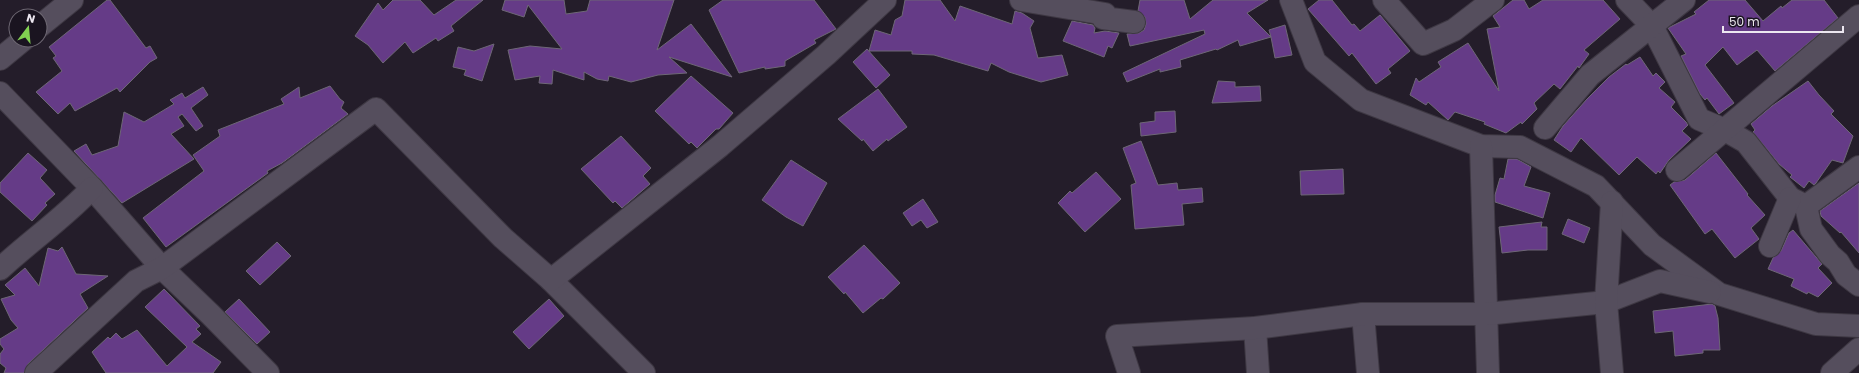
<svg xmlns="http://www.w3.org/2000/svg" width="1859" height="373" viewBox="0 0 1859 373" font-family="Poppins,sans-serif">
<rect width="100%" height="100%" fill="#241d2a"/>
<g fill="#653b87" stroke="#6e6776">
<path d="M107 0H110L146 48 150 46 157 58 150 62 120 92 117 88 75 111 70 103 58 114 36 92 62 71 53 58 56 56 49 47Z"/>
<path d="M393 0H420L434 15 456 0H483L451 26 454 31 438 41 436 38 413 53 405 42 383 63 368 45 355 36 378 3 383 10Z"/>
<path d="M505 0H564L566 14 587 11 590 0H674L657 50 691 24 732 77 669 57 687 73 658 75 631 82 609 76 608 81 597 79 584 72V80L553 70 552 84 539 83 540 76 515 80 508 50 530 46 562 49 528 5 524 17 502 10Z"/>
<path d="M723 0H814L836 29 814 40 816 43 785 61V66L765 69V67L739 73 709 10Z"/>
<path d="M905 0H940L955 21 960 6 1012 24 1015 11 1022 13 1034 21 1030 28 1038 58 1062 55 1068 75 1041 82 1009 72 991 63 988 71 934 55 912 54V51H869L875 30 891 35 895 20 902 16Z"/>
<path d="M1140 0H1184L1190 19 1213 0H1268L1247 13 1271 37 1269 30 1285 25 1292 55 1275 58 1271 37 1240 46 1238 40 1217 50 1216 49 1180 60 1181 67 1160 72V69L1127 82 1123 73 1205 34 1204 30 1130 46 1127 34 1139 33 1144 30 1146 24 1145 17 1138 11Z"/>
<path d="M1319 0H1332L1352 25 1354 24 1360 31 1380 15 1410 51 1388 69 1391 73 1376 84 1352 53 1349 56 1308 9Z"/>
<path d="M1513 0H1524L1529 9 1543 0H1603L1620 19 1584 50 1589 54 1579 68 1578 66 1560 89 1554 84 1534 103 1537 109 1522 124 1521 122 1506 133 1484 124 1485 122 1455 112 1448 120 1428 102 1426 105 1410 95 1416 78 1419 82 1441 67 1438 62 1468 43 1499 91 1487 29 1500 27 1493 16Z"/>
<path d="M1709 0H1745L1763 21 1781 6 1782 8 1792 0H1824L1838 18 1775 71 1757 50 1737 65 1723 47 1705 65 1734 103 1719 114 1707 98 1705 100 1700 94 1681 56 1686 54 1668 28 1696 14 1694 12Z"/>
<path d="M1072 21 1093 25 1095 28 1094 33 1105 31 1119 33 1112 48 1108 46 1104 57 1063 41Z"/>
<path d="M494 44 482 81 464 75 466 70 453 67 458 47 474 51Z"/>
<path d="M867 49 890 75 876 88 853 62Z"/>
<path d="M1640 57 1653 76 1656 73 1665 82 1659 88 1675 102 1671 107 1686 122 1688 125 1682 131 1691 139 1669 160 1660 173 1658 171 1656 174 1637 157 1619 175 1581 138 1571 152 1554 140 1563 126 1587 99 1609 77 1626 64 1627 65Z"/>
<path d="M691 76 733 113 719 129H716L697 148 691 142 689 144 655 111Z"/>
<path d="M1218 81 1235 82V87L1260 86 1261 101 1212 103Z"/>
<path d="M1808 81 1819 95 1834 111 1831 114 1853 136 1843 163 1832 160 1816 183 1814 185 1809 181 1804 188 1790 177 1792 175 1779 164 1753 132 1755 130 1751 124 1772 106Z"/>
<path d="M330 86 340 99 344 102 341 108 348 114 282 163 267 171 268 173 166 247 143 218 204 171 193 155 220 136 218 130 284 104 281 99 299 87 300 98Z"/>
<path d="M203 87 208 95 191 108 203 126 196 131 182 114 178 117 184 126 171 134 194 159 122 203 74 151 86 144 92 155 118 146 124 112 144 122 174 104 170 100 182 93 185 98Z"/>
<path d="M878 89 907 127 888 141 887 139 873 151 863 139 862 141 838 119Z"/>
<path d="M1175 111 1176 132 1141 136 1140 123 1155 121V112Z"/>
<path d="M621 136 651 168 643 176 650 184 622 208 615 201 613 203 581 169Z"/>
<path d="M1141 141 1158 185 1177 183 1178 190 1202 188 1203 202 1182 204 1184 225 1135 229 1131 185 1136 183 1123 148Z"/>
<path d="M28 153 47 170 40 178 55 194 45 203 47 205 32 221 0 192V183Z"/>
<path d="M1716 153 1748 194 1747 195 1765 215 1751 228 1759 239 1735 258 1712 229 1705 234 1670 185 1674 182 1685 180Z"/>
<path d="M1508 159H1517L1531 167 1524 186 1550 193 1543 218 1495 202V195L1500 178 1504 179Z"/>
<path d="M791 160 827 183 803 226 786 217 762 200Z"/>
<path d="M1343 169 1344 194 1301 195 1300 171Z"/>
<path d="M1096 172 1121 199 1085 232 1058 203 1070 191 1072 193Z"/>
<path d="M1859 183V253L1841 232 1840 233 1821 216 1820 211Z"/>
<path d="M923 199 938 222 927 228 921 220 912 226 903 213Z"/>
<path d="M1568 219 1590 228 1584 243 1562 234Z"/>
<path d="M1542 222 1541 227H1547V250H1528L1502 253 1499 227Z"/>
<path d="M1793 230 1822 264 1818 268 1832 283 1818 297 1808 292 1807 294 1791 286 1794 279 1768 269 1773 258 1781 251 1789 233Z"/>
<path d="M277 242 291 256 260 285 246 271Z"/>
<path d="M864 245 900 283 883 299 881 298 863 313 845 292 844 294 828 277Z"/>
<path d="M62 247 76 274 108 276 80 294 88 308 28 364 24 373H4L6 368 0 363V354L4 349 0 344V339L18 328 11 320 1 299 15 295 5 285 25 268 39 286 48 248 58 251Z"/>
<path d="M164 289 200 326 196 329 201 334 192 342 221 362 213 373H106L92 352 108 337 110 339 116 333 122 339 137 330 167 366 187 347 145 307Z"/>
<path d="M239 299 270 332 257 344 225 312Z"/>
<path d="M549 299 564 316 529 349 513 332Z"/>
<path d="M1712 304 1715 306 1718 318 1720 350H1703V353L1675 356 1673 331 1655 333 1653 311Z"/>
</g>
<g fill="none" stroke-linecap="round" stroke-linejoin="round">
<defs>
<g id="minor">
<path d="M1021 0 1105 14 1103 18 1134 22"/>
<path d="M1291 0 1315 62 1361 100 1481 146 1520 147 1596 186 1652 245 1719 294 1816 324 1859 326"/>
<path d="M1384 0 1423 44 1454 30 1493 0"/>
<path d="M1627 0 1652 26 1699 119 1725 130 1746 142 1790 198 1806 206"/>
<path d="M40 26 72 0"/>
<path d="M0 59 23 40"/>
<path d="M0 93 92 188 162 268 211 315 268 373"/>
<path d="M1545 128 1590 75 1684 0"/>
<path d="M1481 146 1488 373"/>
<path d="M1859 167 1806 206 1811 229 1830 255 1838 262 1846 275 1859 285"/>
<path d="M1677 170 1859 16"/>
<path d="M1770 246 1790 198"/>
<path d="M0 269C30 241 64 218 92 188"/>
<path d="M551 280 644 373"/>
<path d="M1363 314 1368 373"/>
<path d="M1255 328 1258 373"/>
<path d="M36 373 136 281 162 268 376 109 503 238 551 280 720 146 826 55 885 0"/>
<path d="M1129 373 1117 336 1255 328 1363 314H1486L1606 302 1660 281 1710 292"/>
<path d="M1612 373 1606 302 1612 202"/>
<path d="M1832 373 1859 349"/>
</g>
</defs>
<use href="#minor" stroke="#3e3843" stroke-width="24"/>
<use href="#minor" stroke="#554e5d" stroke-width="22"/>
</g>
<g transform="translate(28 28) rotate(16)"><circle r="19" fill="#1a1420" stroke="#6e6873"/>
<path d="M0-3L7 15L0 10L-7 15Z" fill="#81d051"/>
<text y="-6" font-size="11" font-weight="bold" text-anchor="middle" fill="#ece7f0">N</text>
</g>
<path d="M1723 26v6h120v-6" fill="none" stroke="#ece7f0" stroke-width="2"/>
<text x="1729" y="26" font-size="12" fill="#ece7f0" stroke="#1a1420" stroke-width="3" paint-order="stroke">50 m</text>
</svg>
